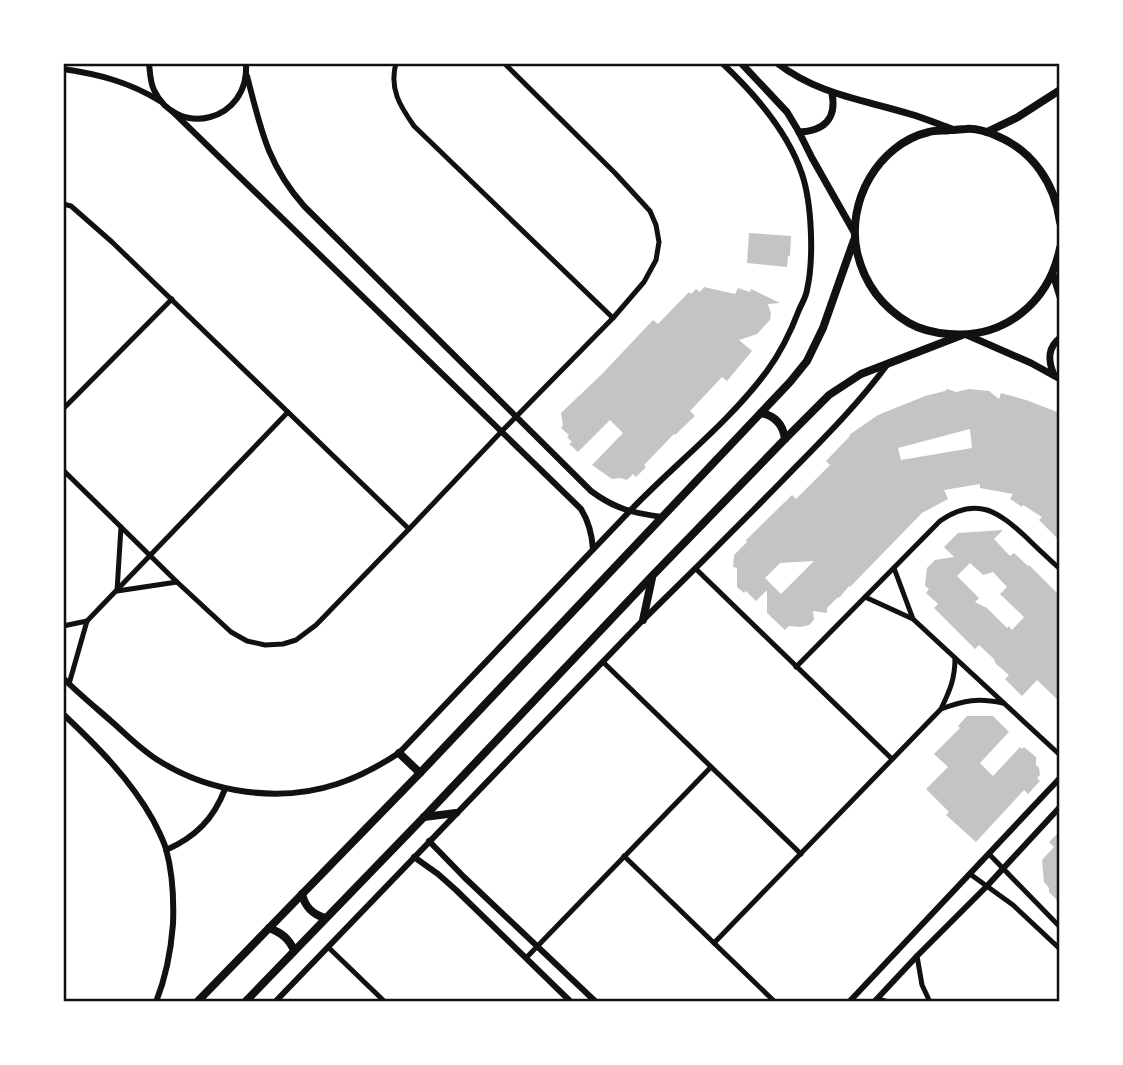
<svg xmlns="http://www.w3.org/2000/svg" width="1123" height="1065" viewBox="0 0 1123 1065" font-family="Lora,serif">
<rect width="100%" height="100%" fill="#fff"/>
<g fill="#c4c4c4" fill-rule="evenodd">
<path d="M749 233 791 236 790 256H788L787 267 747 263Z"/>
<path d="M704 287 735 294 738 288 750 292 751 289 780 303 768 304 771 314 770 320 757 334 739 340 752 351 727 381 722 377 690 411 695 416 675 435 674 434 644 465 646 467 636 477 633 474 627 480 620 478 612 479 592 465 623 433 610 420 578 452 569 444 572 442 567 437 569 435 561 428 563 425 561 413 602 374 653 320 658 324 689 292 691 294 696 289 700 292Z"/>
<path d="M947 389 956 392 969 389 989 391 999 399 1001 393 1026 400 1060 413V541L1039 520 1042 517 1023 505 1022 507 1010 499 1013 494 980 488V484L944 490 948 499 922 513 850 587 849 586 840 597 837 598 827 608V613L813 611 814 620 809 625 801 627 789 626 785 630 767 613V590L756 601 746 591 744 593 737 587V568L733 567 734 555 747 542 746 540 792 495 796 499 830 465 826 461 850 436 849 435 878 415 925 396 945 391ZM970 429 972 448 901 460 898 448ZM814 561 781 594 765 578 780 563Z"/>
<path d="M1003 530 994 539 1010 556 1014 553 1028 566 1029 565 1060 596V702L1037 680 1022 696 1005 679 1009 675 996 664 994 659 979 645 975 649 934 608 938 604 926 593 929 589 925 586 927 568 935 560 954 557 944 547 958 533ZM970 563 983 575 993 572 1007 587 1000 594 1024 617 1012 630 1009 626 1007 628 987 608 975 602 979 598 957 576Z"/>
<path d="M967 716H993L1009 732 980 763 993 776 1020 747 1022 749 1024 747 1036 757V765L1039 768 1040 775 1037 778 1040 781 1028 794 1024 790 976 842 946 815 949 812 926 789 948 767 934 754 960 728 958 726Z"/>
<path d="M1060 831V903L1049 892V888L1044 882 1042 860 1054 847 1049 842Z"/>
</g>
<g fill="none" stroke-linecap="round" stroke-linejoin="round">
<g stroke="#111" stroke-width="5">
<path d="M396 63C389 89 400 106 414 126L613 318"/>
<path d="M63 204 71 206 112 242 409 529"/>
<path d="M63 409 172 299"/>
<path d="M63 470 177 582 231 632 247 641 265 645 283 644 296 640 316 625 409 529 501 432 613 318 644 282 656 260 659 242 656 225 650 211 615 173 504 63"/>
<path d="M121 527 117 591 177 582"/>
<path d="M894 568 913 619"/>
<path d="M696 569 892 759"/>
<path d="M865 597 913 619 1060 755"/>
<path d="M63 626 87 621"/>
<path d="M603 662 801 854"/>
<path d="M796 667 940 521C977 495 999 512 1027 538 1038 549 1049 559 1060 569"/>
<path d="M69 684 87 621 288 412"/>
<path d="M941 709C965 700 978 698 1003 703"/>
<path d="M989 854 1060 927"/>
<path d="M624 856 775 1002"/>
<path d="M970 874 1013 905 1060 949"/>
<path d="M714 943 941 709C950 690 955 679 955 658"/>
<path d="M328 947 385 1002"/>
<path d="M917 956 922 985 930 1002"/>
<path d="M526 958 711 767"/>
<path d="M877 999 889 1002"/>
</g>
<g stroke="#111" stroke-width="6">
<path d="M149 63C150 72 150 82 154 90 177 139 250 122 246 63"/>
<path d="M63 69C98 74 129 82 160 101"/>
<path d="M247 76C261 129 267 164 304 206L591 491C615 509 633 513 662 517"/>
<path d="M172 111C309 243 444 377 581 509 589 522 592 534 593 549"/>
<path d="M63 678C78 693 95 707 111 721 127 735 142 751 161 762 211 793 280 803 337 784 359 777 379 766 399 753 475 674 550 594 626 515 672 466 727 425 767 371 781 352 791 331 799 310 802 303 806 297 807 290 814 259 812 204 802 174 788 132 754 93 722 63"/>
<path d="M63 714C97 746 130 779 153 820 158 830 163 839 166 849 173 874 174 898 173 924 171 950 166 977 156 1002"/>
<path d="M429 841 464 877 596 1002"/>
<path d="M166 850C196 837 214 818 225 789"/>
<path d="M414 857 438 874 456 890 571 1002"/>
<path d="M275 1002 643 620C690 574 737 527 783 480 819 443 856 407 887 365"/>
<path d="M849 1002 1060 778"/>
<path d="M874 1002 917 956 987 886 1060 807"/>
</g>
<g stroke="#111" stroke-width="7">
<path d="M741 63 787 112 799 132 812 158 854 232"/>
<path d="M777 63C819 95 861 99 910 114 924 118 938 124 952 129"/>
<path d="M799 132C824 131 837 119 832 93"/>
<path d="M1053 274 1060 297"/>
<path d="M967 335 1031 363 1060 379"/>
<path d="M1054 375C1048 361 1047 348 1060 338"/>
</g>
<g stroke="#111" stroke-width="8">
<path d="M987 132 1018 117 1060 90"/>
<path d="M1060 222C1055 184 1033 151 997 136 988 132 976 128 966 129 961 129 956 130 950 130 944 131 936 130 929 132 878 144 846 202 857 252 864 283 882 307 909 323 921 330 936 333 949 334 1005 339 1049 302 1060 248"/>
<path d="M761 413C775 416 783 424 785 439"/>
<path d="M643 620 652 578"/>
<path d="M399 753 420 773"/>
<path d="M424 817 456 813"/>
<path d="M302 894C305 907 312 914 325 918"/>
<path d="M269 928C282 933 288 938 294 950"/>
<path d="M197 1002 420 773 790 382 807 361 823 328 854 240"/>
<path d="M245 1002 424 817 653 575 785 439 829 395 861 374 962 335"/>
</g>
</g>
<rect width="1123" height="1065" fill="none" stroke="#ffffff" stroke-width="130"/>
<rect x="65" y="65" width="993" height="935" fill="none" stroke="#111" stroke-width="2.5"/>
</svg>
